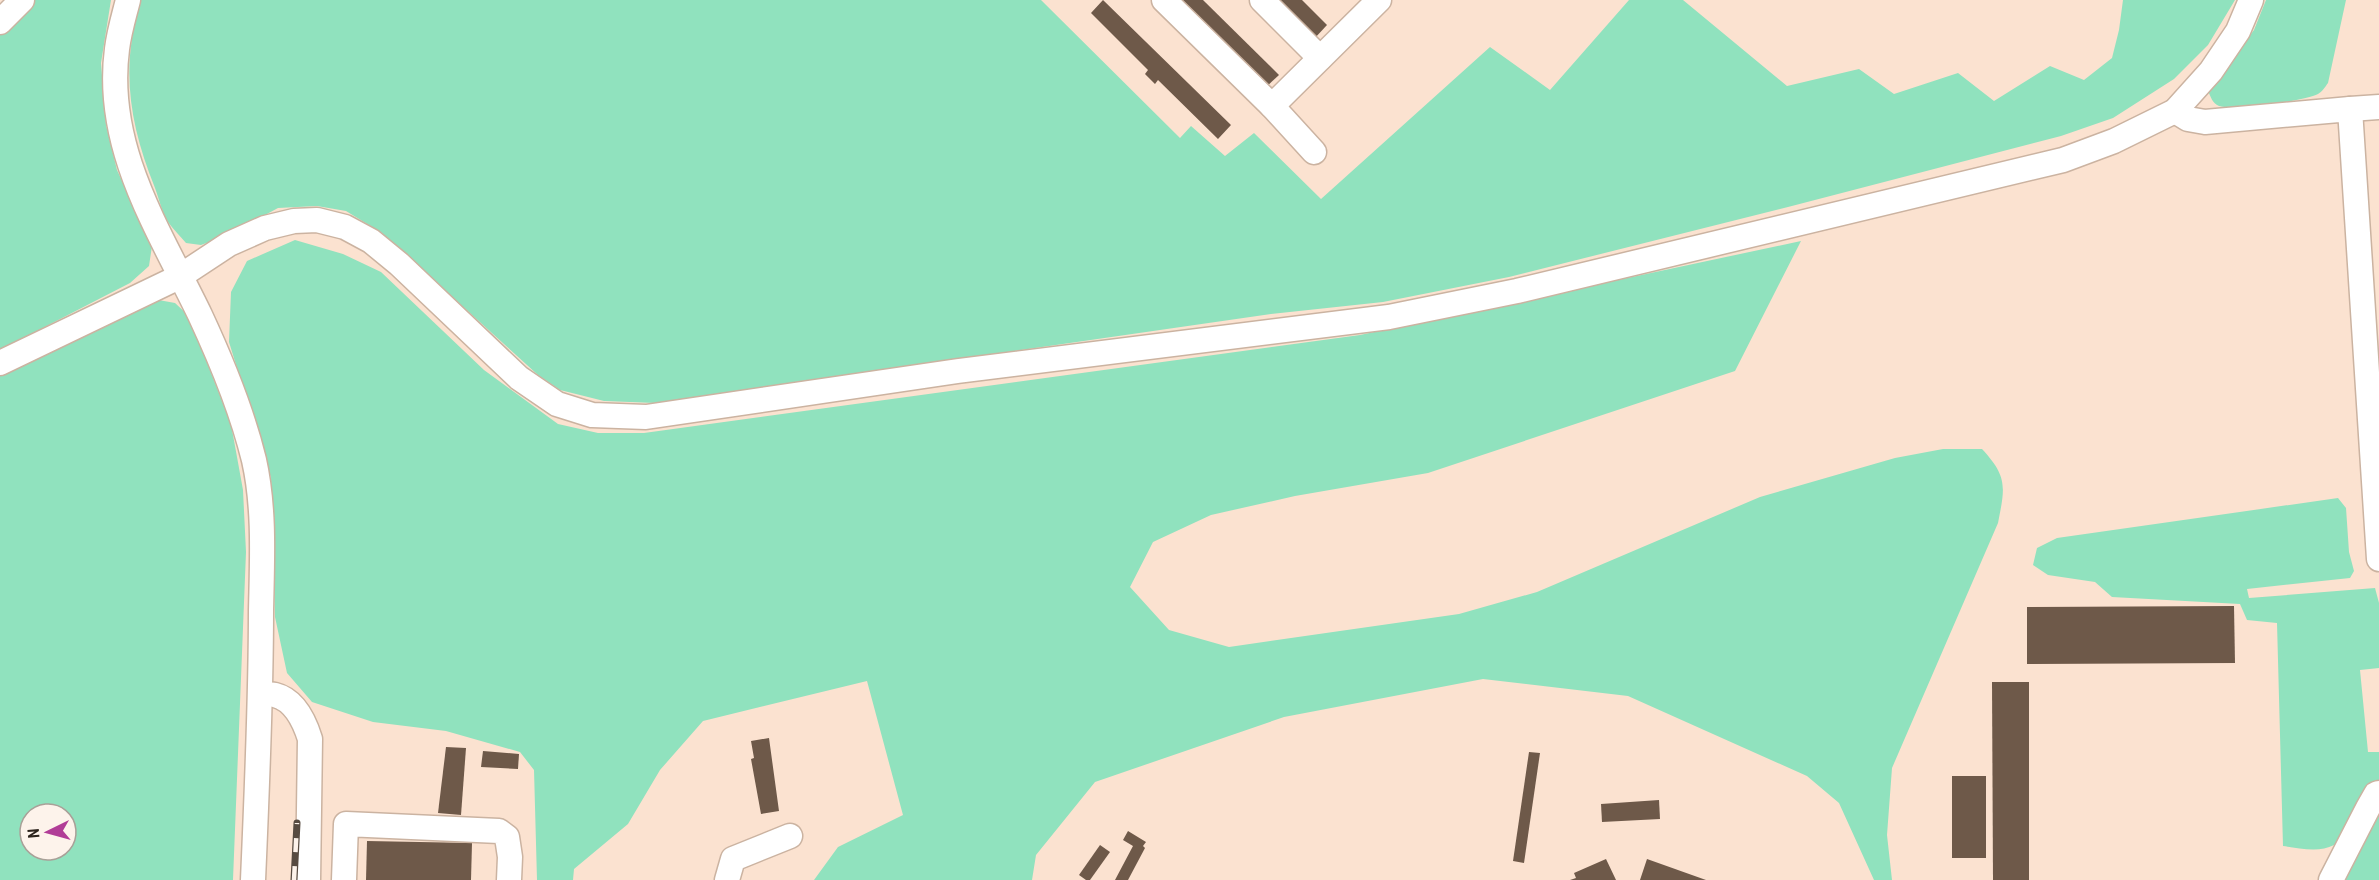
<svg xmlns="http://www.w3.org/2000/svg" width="2379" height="880" viewBox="0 0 2379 880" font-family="'Roboto Condensed',sans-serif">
<rect width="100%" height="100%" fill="#fbe2d0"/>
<g fill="#90e2be" fill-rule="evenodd">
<path d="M30 0H111L101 63 106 125 117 170 152 246 149 266 130 283 0 350V32Z"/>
<path d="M141 0H1041L1180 138 1191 126 1225 156 1254 133 1321 199 1490 47 1550 90 1629 0H1683L1787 86 1859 69 1894 94 1958 73 1994 101 2050 66 2084 80 2112 58 2119 30 2123 0H2235L2208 45 2174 79 2113 118 2061 136 1788 207 1509 277 1383 302 1271 314 655 403 604 401 560 390 538 375 382 233 346 211 317 206 278 208 228 235 201 245 186 243C180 236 173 229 168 222 162 212 159 199 155 188 129 123 120 67 141 0Z"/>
<path d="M2266 0H2346L2328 83C2325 87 2322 92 2318 94 2304 101 2233 111 2219 106 2212 103 2211 97 2208 91L2254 30Z"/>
<path d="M295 240 343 254 381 272 484 370 558 424 598 433H644L1360 335 1801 241 1735 371 1428 473 1295 496 1211 515 1153 542 1130 587 1169 630 1229 647 1459 614 1537 592 1760 497 1895 458 1943 449H1982C2008 477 2005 487 1998 523L1892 768 1887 835 1892 880H1874L1839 803 1807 776 1628 696 1483 679 1284 717 1095 782 1036 855 1032 880H814L838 847 903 815 867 681 703 721 660 770 628 824 574 869 573 880H537L534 770 520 752 446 731 373 722 312 702 287 673 275 617 271 478 229 342 231 292 247 261Z"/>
<path d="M153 299 175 303 189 316 231 424 243 490 246 552 233 880H0V373ZM30 814H66V850H30Z"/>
<path d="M2338 498 2346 508 2349 552 2354 571 2350 578 2247 589 2249 598 2375 588 2379 603V668L2360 670 2368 752H2379C2379 762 2379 775 2379 785 2377 795 2343 840 2334 845 2319 853 2299 848 2283 846L2277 623 2247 620 2240 604 2112 597 2095 582 2048 575 2033 565 2037 548 2057 538Z"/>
<path d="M2379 811V880H2340Z"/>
</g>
<g fill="#6e5949">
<path d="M1103 0 1231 125 1218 139 1158 80 1155 84 1145 74 1148 70 1091 13Z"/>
<path d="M1177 0H1203L1279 75 1265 88Z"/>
<path d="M1275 0H1302L1327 25 1314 39Z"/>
<path d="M2234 606 2235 663 2027 664V607Z"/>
<path d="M1992 682H2029V880H1993Z"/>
<path d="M769 738 779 811 761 814 751 759 754 758 751 741Z"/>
<path d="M446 747 466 748 461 815 438 813Z"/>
<path d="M483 751 519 754 518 769 481 767Z"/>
<path d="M1529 752 1540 753 1524 863 1513 861Z"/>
<rect x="1952" y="776" width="34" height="82"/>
<path d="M1659 800 1660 819 1602 822 1601 804Z"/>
<path d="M1128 831 1146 842 1143 846 1145 848 1128 880H1115L1133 846 1123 840Z"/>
<path d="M367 841 472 843 471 880H366Z"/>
<path d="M1100 845 1110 852 1090 880H1086L1079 875Z"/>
<path d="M1606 859 1616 880H1570L1576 878 1574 873Z"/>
<path d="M1647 859 1706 880H1640Z"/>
</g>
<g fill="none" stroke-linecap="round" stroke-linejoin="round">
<defs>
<g id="minor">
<path d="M128 0C124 16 119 32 117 49 104 148 159 230 200 315 221 360 242 411 254 460 265 509 262 561 261 611 261 700 257 790 253 880"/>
<path d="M1164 0 1272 106 1314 152"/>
<path d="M1262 0 1320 58"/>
<path d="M0 22 22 0"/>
<path d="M1272 106 1379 0"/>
<path d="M2350 109 2379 107"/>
<path d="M2175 111 2188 119 2205 122 2350 109 2379 559"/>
<path d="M0 363 179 277 229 244 265 228 294 221 317 220 345 227 371 241 399 264 519 378 557 404 592 415 646 417 958 371 1389 317 1517 291 2063 160 2114 141 2175 111 2211 71 2238 31 2251 0"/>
<path d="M261 696C265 695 271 694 275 695 295 700 305 723 310 739L308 880"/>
<path d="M344 880 346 824 499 831 507 837 510 857 509 880"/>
<path d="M727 880 733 859 790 836"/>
<path d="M2331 880 2368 808 2376 794 2379 793"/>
</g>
</defs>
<use href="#minor" stroke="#cbb3a1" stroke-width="27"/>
<use href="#minor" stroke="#fff" stroke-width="24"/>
<defs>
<path id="rail" d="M294 880 297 823"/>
</defs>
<use href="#rail" stroke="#574b41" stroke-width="7"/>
<use href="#rail" stroke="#fdf3eb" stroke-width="4.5" stroke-dasharray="14" stroke-linecap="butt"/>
</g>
<g transform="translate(48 832) rotate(265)"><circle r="28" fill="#fdf3eb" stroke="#a9a098" stroke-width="1.5"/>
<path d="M0-4.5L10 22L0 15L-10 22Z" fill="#b13d97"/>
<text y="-9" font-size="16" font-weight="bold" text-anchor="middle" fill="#2c231c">N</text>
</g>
</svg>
